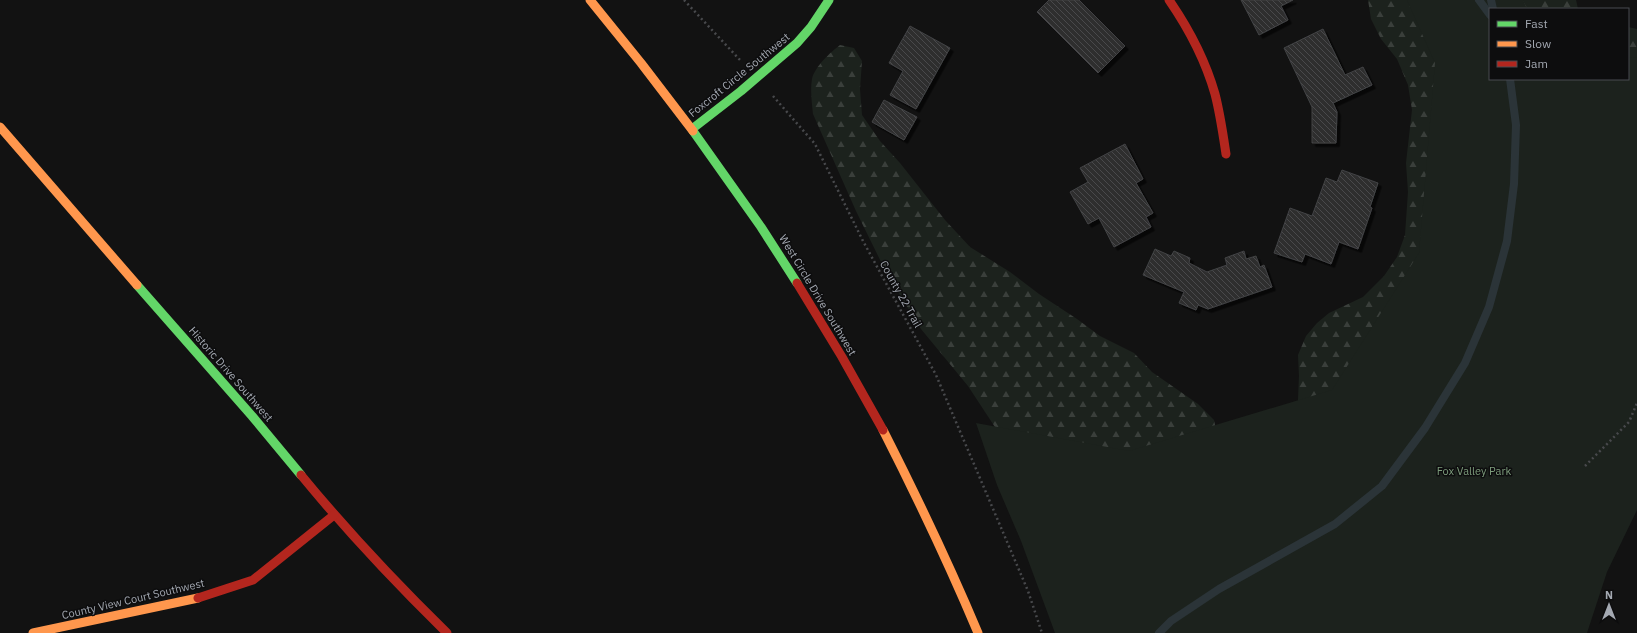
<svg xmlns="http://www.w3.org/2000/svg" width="1637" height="633" viewBox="0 0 1637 633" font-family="'IBM Plex Sans',sans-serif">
<defs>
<pattern id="forest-firs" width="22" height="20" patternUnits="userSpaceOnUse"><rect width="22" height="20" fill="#1c221d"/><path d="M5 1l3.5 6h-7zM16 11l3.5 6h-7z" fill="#3a3f3b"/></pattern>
<pattern id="building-back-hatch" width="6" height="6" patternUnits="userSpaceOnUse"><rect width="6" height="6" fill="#2e2e2f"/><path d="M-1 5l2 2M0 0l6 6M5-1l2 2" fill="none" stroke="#49494b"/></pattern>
<filter id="shadow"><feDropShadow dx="3.5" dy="3.5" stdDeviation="0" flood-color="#0009"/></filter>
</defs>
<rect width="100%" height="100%" fill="#121212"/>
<g fill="url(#forest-firs)">
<path d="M1368 0H1467L1511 147 1251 519 1297 424 1299 376 1298 355 1306 336 1317 323 1329 313 1363 297 1384 276 1397 257 1405 235 1408 192 1406 163 1412 110 1408 85 1397 59 1381 39 1371 19Z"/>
<path d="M1499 0H1576L1578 9H1501Z"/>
<path d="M1628 27 1637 29V77L1628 78Z"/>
<path d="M840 45 854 48 862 61 860 89 862 115 880 141 900 163 945 220 970 247 1010 272 1039 294 1077 319 1100 336 1134 353 1152 372 1198 404 1214 420 1220 448 1016 459 968 386 921 329 887 274 856 211 813 114C812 103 810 90 812 79 815 66 831 52 840 45Z"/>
</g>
<path fill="#1c221d" d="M1407 0H1523L1527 9H1490V79H1628V58L1637 57V510L1607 572 1587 633H1055L1021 541 997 485 976 423 1129 451 1332 390 1419 253 1435 63Z"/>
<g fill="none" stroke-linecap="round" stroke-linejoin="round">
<g stroke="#2b3438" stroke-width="8">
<path d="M1479 0 1490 15"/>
<path d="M1491 0 1493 9"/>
<path d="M1159 633 1171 621 1219 589 1335 524 1382 486 1425 428 1465 363 1489 307 1507 241 1514 184 1516 125 1510 79"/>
</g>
</g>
<g fill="url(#building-back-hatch)" stroke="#424345" filter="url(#shadow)">
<path d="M1049 0H1079L1125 46 1098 73 1037 12Z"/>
<path d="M1241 0H1293L1281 6 1288 20 1259 35Z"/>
<path d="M910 26 950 48 916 109 890 95 903 71 889 63Z"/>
<path d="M1323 29 1345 75 1363 67 1372 85 1333 103 1337 112 1336 143H1312V107L1284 48Z"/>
<path d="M884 100 917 117 904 140 872 122Z"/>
<path d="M1125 144 1143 179 1136 183 1153 213 1146 217 1151 227 1114 247 1099 218 1088 224 1070 192 1088 182 1080 168Z"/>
<path d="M1342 170 1378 183 1370 207 1372 208 1358 249 1339 242 1331 264 1305 254 1302 262 1274 253 1290 208 1312 216 1326 178 1337 182Z"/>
<path d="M1155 249 1171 256 1174 251 1190 258 1189 263 1207 272 1227 265 1225 258 1244 251 1246 259 1256 256 1260 267 1264 265 1272 287 1208 309 1198 305 1196 310 1179 303 1184 292 1143 275Z"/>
</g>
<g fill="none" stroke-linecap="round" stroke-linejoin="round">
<g stroke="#48494c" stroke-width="2.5" stroke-dasharray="2 3" stroke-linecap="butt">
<path d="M684 0 740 60"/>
<path d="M773 96 815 144 863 241 936 375 1028 591 1042 633"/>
<path d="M1585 466 1629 422 1637 403"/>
</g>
<g stroke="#63d668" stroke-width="9">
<path d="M692 129 741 91 797 43 811 27 829 0"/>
<path d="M693 131 761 227 797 283"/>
<path d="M137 285 252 416 301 475"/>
</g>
<g stroke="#ff974d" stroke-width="9">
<path d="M590 0 641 63 693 131"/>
<path d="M0 127 137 285"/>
<path d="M883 430C917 497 949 564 978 633"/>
<path d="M33 633 198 598"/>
</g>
<g stroke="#b3261e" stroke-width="9">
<path d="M1169 0C1189 29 1205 59 1215 94 1220 113 1223 134 1226 154"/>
<path d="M797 283 842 357 883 430"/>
<path d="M301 475C347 531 396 583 447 633"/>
<path d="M198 598 253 580 334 515"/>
</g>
</g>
<g text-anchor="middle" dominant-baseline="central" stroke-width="3" stroke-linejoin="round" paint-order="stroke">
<g font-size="11" fill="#a4a9b2" stroke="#0d0d0e">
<text transform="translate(739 75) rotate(-39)">Foxcroft Circle Southwest</text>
<text transform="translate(901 294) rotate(61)">County 22 Trail</text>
<text transform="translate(818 295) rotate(59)">West Circle Drive Southwest</text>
<text transform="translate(231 374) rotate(49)">Historic Drive Southwest</text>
<text transform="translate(133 599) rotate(-13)">County View Court Southwest</text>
</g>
<g font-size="11" fill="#7d9c7c" stroke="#0d0d0e">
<text x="1474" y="471">Fox Valley Park</text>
</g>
</g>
<rect x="1489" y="8" width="140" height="72" fill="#0d0d0e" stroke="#494b50"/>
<rect x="1497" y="21" width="20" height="6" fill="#63d668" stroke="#494b50"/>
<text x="1525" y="28" font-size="12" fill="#a4a9b2">Fast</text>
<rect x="1497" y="41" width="20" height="6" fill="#ff974d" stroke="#494b50"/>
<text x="1525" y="48" font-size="12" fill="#a4a9b2">Slow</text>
<rect x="1497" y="61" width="20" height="6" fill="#b3261e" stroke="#494b50"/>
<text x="1525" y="68" font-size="12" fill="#a4a9b2">Jam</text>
<g transform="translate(1609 605)" stroke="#0d0d0e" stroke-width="3" paint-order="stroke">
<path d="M0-3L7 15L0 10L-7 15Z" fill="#a4a9b2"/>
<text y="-6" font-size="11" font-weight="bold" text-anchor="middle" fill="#a4a9b2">N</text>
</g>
</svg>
